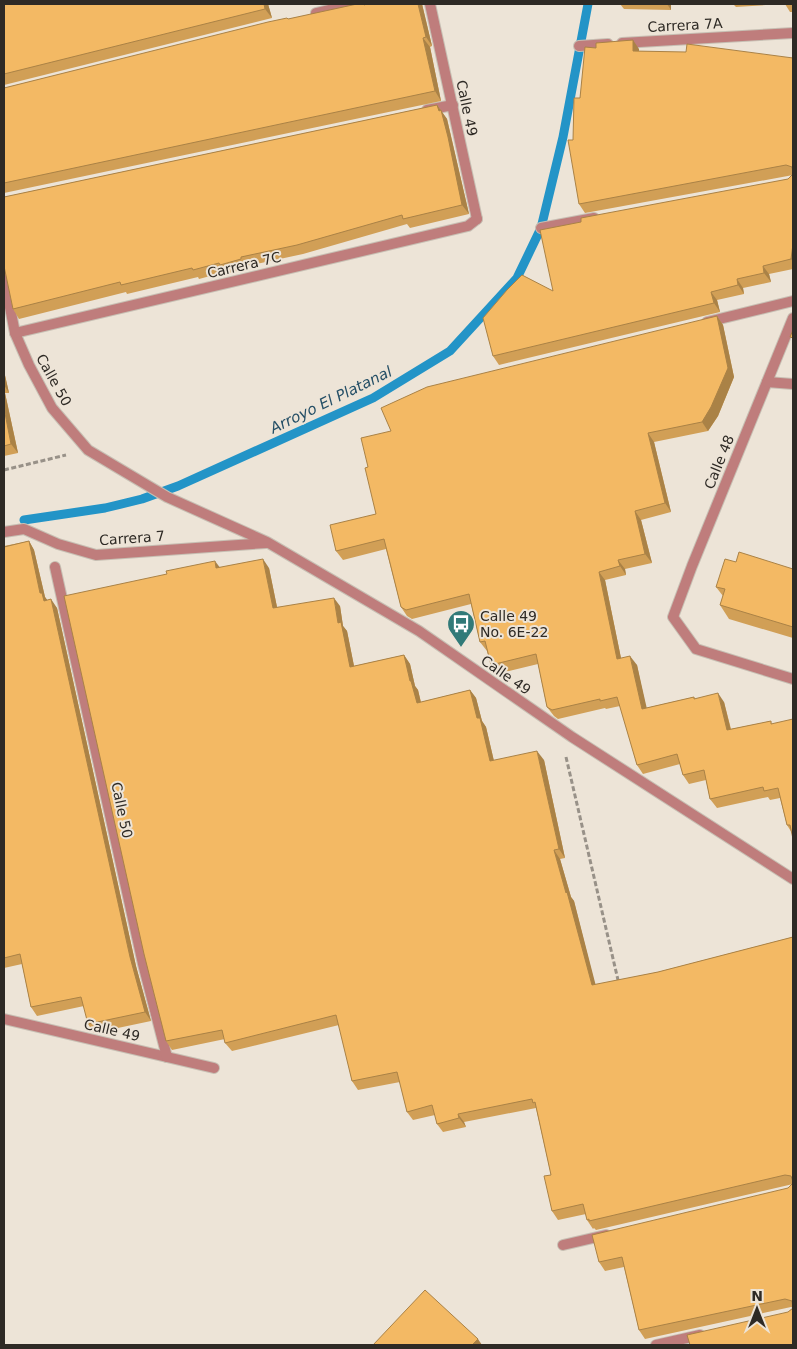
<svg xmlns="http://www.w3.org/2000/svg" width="797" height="1349" viewBox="0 0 797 1349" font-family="'DejaVu Sans',sans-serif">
<rect width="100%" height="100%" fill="#ede4d7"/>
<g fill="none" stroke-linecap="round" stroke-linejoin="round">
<path stroke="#2394c7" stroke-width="9" d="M24 520 105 508 142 499 178 486 373 398 450 351 517 278 541 228 563 137 588 4"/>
<defs>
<g id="service">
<path d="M430 4 477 219"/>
<path d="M541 228 594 218"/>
<path d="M707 322 793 301"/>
<path d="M4 1019 214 1068"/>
</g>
<g id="minor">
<path d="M316 13 354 4"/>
<path d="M622 43 793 33"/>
<path d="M579 46 608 44"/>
<path d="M427 110 453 105"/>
<path d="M4 277 15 333 29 365 52 408 88 450 167 497 267 542 419 631 572 737 793 879"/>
<path d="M793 318 692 566 673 617 696 649 793 679"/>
<path d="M15 333 468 226 477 219"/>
<path d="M767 382 793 384"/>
<path d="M4 532 24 529 58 544 96 555 266 543"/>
<path d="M55 567 143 964 167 1057"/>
<path d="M563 1245 606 1235"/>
<path d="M656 1345 700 1335"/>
</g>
</defs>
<use href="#service" stroke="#c7bfb3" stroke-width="12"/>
<use href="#minor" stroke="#c7bfb3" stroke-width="12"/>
<g stroke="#989188" stroke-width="3" stroke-dasharray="5 2.5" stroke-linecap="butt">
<path d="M4 470 66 455"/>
<path d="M566 757 618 980"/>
</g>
<use href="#service" stroke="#bf7d7c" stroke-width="10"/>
<use href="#minor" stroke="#bf7d7c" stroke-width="10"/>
</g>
<g fill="#d19f56">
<path d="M4 4H268L272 18 4 85Z"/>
<path d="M365 4H422L432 46 430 47 441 101 4 193V88L288 19Z"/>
<path d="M620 4H671V10L624 9Z"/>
<path d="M733 4H781L736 7Z"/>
<path d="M785 4H793V12H790Z"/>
<path d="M596 48 639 49V51L793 58V269L769 274 771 282 743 288 744 294 717 300 720 312 499 365 493 356 553 291 581 222 788 179 793 175 585 213 579 204 580 98Z"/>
<path d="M437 105 447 119 469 214 410 228 407 224 303 254 247 266 248 268 226 274 225 272 199 279 198 277 127 294 126 292 19 319 13 309 5 271H4V197Z"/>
<path d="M717 316 723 325 734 377 718 416 708 431 654 442 671 512 641 520 652 563 625 569 626 575 605 580 621 658 637 665 646 708 694 697 695 699 724 702 731 729 771 721 792 833 787 825 780 798 770 800 768 797 717 808 710 799 706 780 689 784 683 775 680 764 643 774 637 765 620 706 606 709 605 708 558 719 554 716 547 707 538 664 497 674 491 665 487 651 480 642 471 604 412 619 407 616 401 607 386 549 343 560 336 551 376 514 368 467 391 431Z"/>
<path d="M4 371 9 393H5L18 453 4 456Z"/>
<path d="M29 541 34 550 45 597 47 600 57 608 136 966 151 1021 94 1033 88 1024 84 1006 37 1016 31 1007 22 964 4 968V546Z"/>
<path d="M736 562 793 569V638L729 619 720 605 723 596 716 587Z"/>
<path d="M220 567 269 568 277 607 340 606 343 626 347 631 354 666 404 655 410 664 415 686 418 690 421 702 470 690 476 698 482 721 486 727 494 761 544 760 565 858 560 859 571 897 574 901 595 985 658 972 793 937V1345L788 1312 793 1308 791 1307 645 1339 639 1330 624 1267 605 1271 599 1262 788 1188 793 1184 596 1230 594 1228 593 1229 587 1220 586 1214 558 1220 552 1211 551 1175 536 1108 464 1122 466 1127 443 1132 437 1124 435 1115 413 1120 407 1112 400 1082 358 1090 352 1081 339 1025 232 1051 225 1043V1039L172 1050 166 1041 167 574Z"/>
</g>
<g fill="#aa8246">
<path d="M264 4H268L272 18 265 9Z"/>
<path d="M418 4H422L432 46 426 37Z"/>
<path d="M667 4H671V10Z"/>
<path d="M423 38 430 47 441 101 435 91Z"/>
<path d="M633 40 639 49V60L633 51Z"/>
<path d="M437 105 447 119 469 214 462 205Z"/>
<path d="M793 244V262L791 259Z"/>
<path d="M763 266 769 274 771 282 764 273Z"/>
<path d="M737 279 743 288 744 294 738 285Z"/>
<path d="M711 292 717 300 720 312 714 303Z"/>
<path d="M717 316 723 325 734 377 718 416 708 431 702 422Z"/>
<path d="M4 371 9 393 4 385Z"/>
<path d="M4 391 5 393 18 453 11 444 4 408Z"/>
<path d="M648 433 654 442 671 512 665 503Z"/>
<path d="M635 511 641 520 652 563 645 554Z"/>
<path d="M29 541 34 550 45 597 48 601H44L40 593Z"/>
<path d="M263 559 269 568 279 617 273 608Z"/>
<path d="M618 560 625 569 626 575 620 566Z"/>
<path d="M215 561 221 569 216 568Z"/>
<path d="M599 572 605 580 623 668 617 659Z"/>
<path d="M334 598 340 606 343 626 347 631 356 676 350 667 338 623Z"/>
<path d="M51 599 57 608 136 966 151 1021 145 1012 130 957Z"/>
<path d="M404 655 410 664 415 686 418 690 423 712 417 703 410 681Z"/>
<path d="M630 656 637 665 649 718 642 709Z"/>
<path d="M470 690 476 698 482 721 486 727 496 770 490 761 477 718Z"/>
<path d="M718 693 724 702 733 739 727 730Z"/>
<path d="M537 751 544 760 565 858 559 849Z"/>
<path d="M554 850 560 859 571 897 574 901 598 994 592 985Z"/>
<path d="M458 1114 464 1122 466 1127 459 1118Z"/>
<path d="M478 1339 482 1345H472Z"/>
</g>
<g fill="#f3b964" stroke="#aa8246">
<path d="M4 4H264L265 9 4 74Z"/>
<path d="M357 4H364V5L367 4H418L426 37 423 38 435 91 4 183V88L268 22 287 18 288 19Z"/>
<path d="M633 40V51L686 52 687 44 793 58V173L792 167 786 165 579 204 568 140H573L574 98H580L585 47 596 48V43Z"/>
<path d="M437 105 439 111 441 110 448 137 462 205 403 219 402 215 297 245 241 257V259L220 265 219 263 193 270 192 268 121 285 120 282 13 309 4 266V197Z"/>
<path d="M793 174V244L791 259 763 266 764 273 737 279 738 285 711 292 714 303 493 356 483 318 507 290 522 275 553 291 540 230 581 222V218L788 179Z"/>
<path d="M717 316 728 368 711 407 702 422 648 433 665 503 635 511 645 554 618 560 620 566 599 572 617 659 630 656 642 709 694 697V699L718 693 727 730 771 721V724L793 719V839L790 825H787L778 788 764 791 763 787 710 799 704 770 683 775 677 754 637 765 617 697 600 701V699L552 710 547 707 536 654 491 665 485 641 480 642 469 594 406 610 401 607 384 539 336 551 330 525 376 514 365 468 368 467 361 438 391 431 381 408 427 387Z"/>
<path d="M793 330V338L790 337Z"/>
<path d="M4 408 11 444 4 446Z"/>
<path d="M29 541 40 593H42L44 601 51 599 130 957 145 1012 88 1024 81 997 31 1007 20 954 4 958V547Z"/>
<path d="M739 552 793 569V627L720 605 725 589 716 587 725 559 736 562Z"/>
<path d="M263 559 273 608 334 598 338 623 341 622 350 667 404 655 410 681H411L417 703 470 690 477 718H480L490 761 537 751 559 849 554 850 566 893 567 892 592 985 658 972 793 937V1182L791 1176 785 1175 589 1221V1219L587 1220 583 1204 552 1211 544 1176 551 1175 535 1102 533 1103 532 1099 458 1114 459 1118 437 1124 432 1105 407 1112 397 1072 352 1081 336 1015 225 1043 222 1030 166 1041 144 954 64 596 167 574 166 571 215 561 216 568Z"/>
<path d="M793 1183V1345H690L687 1335 788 1312 793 1308 792 1301 785 1299 639 1330 622 1257 599 1262 592 1235 788 1188Z"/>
<path d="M425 1290 478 1339 472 1345H373Z"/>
</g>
<defs>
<symbol id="bus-pin" viewBox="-11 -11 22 30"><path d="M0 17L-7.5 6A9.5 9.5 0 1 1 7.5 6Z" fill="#317a78" stroke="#ede4d7"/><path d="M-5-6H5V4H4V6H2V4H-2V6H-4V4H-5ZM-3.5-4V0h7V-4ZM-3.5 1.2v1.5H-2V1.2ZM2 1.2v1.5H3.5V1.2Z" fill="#fff"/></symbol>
</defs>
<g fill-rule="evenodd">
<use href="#bus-pin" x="445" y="608" width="32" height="43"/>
</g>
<g text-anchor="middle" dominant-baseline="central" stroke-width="4" stroke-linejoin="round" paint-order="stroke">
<g font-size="14" fill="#2e2a25" stroke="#ede4d7">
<text transform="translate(685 25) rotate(-3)">Carrera 7A</text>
<text transform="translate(467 108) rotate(78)">Calle 49</text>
<text transform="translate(244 265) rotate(-13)">Carrera 7C</text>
<text transform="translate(54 380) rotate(61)">Calle 50</text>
<text transform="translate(719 462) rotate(-68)">Calle 48</text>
<text transform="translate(132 538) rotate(-4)">Carrera 7</text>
<text transform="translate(506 675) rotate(35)">Calle 49</text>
<text transform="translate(122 810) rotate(78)">Calle 50</text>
<text transform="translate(112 1030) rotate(13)">Calle 49</text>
</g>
<g font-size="14" fill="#2e2a25" stroke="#ede4d7" text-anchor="start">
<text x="480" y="616">Calle 49<tspan x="480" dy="16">No. 6E-22</tspan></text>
</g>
<g font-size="15" font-style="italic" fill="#254f66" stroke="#ede4d7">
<text transform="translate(331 400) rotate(-26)">Arroyo El Platanal</text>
</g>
</g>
<rect width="797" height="1349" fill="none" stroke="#2e2a25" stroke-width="10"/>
<g transform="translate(757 1309)" stroke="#ede4d7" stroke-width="4" paint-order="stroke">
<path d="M0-4L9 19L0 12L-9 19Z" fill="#2e2a25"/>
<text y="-8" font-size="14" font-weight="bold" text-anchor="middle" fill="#2e2a25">N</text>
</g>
</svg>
